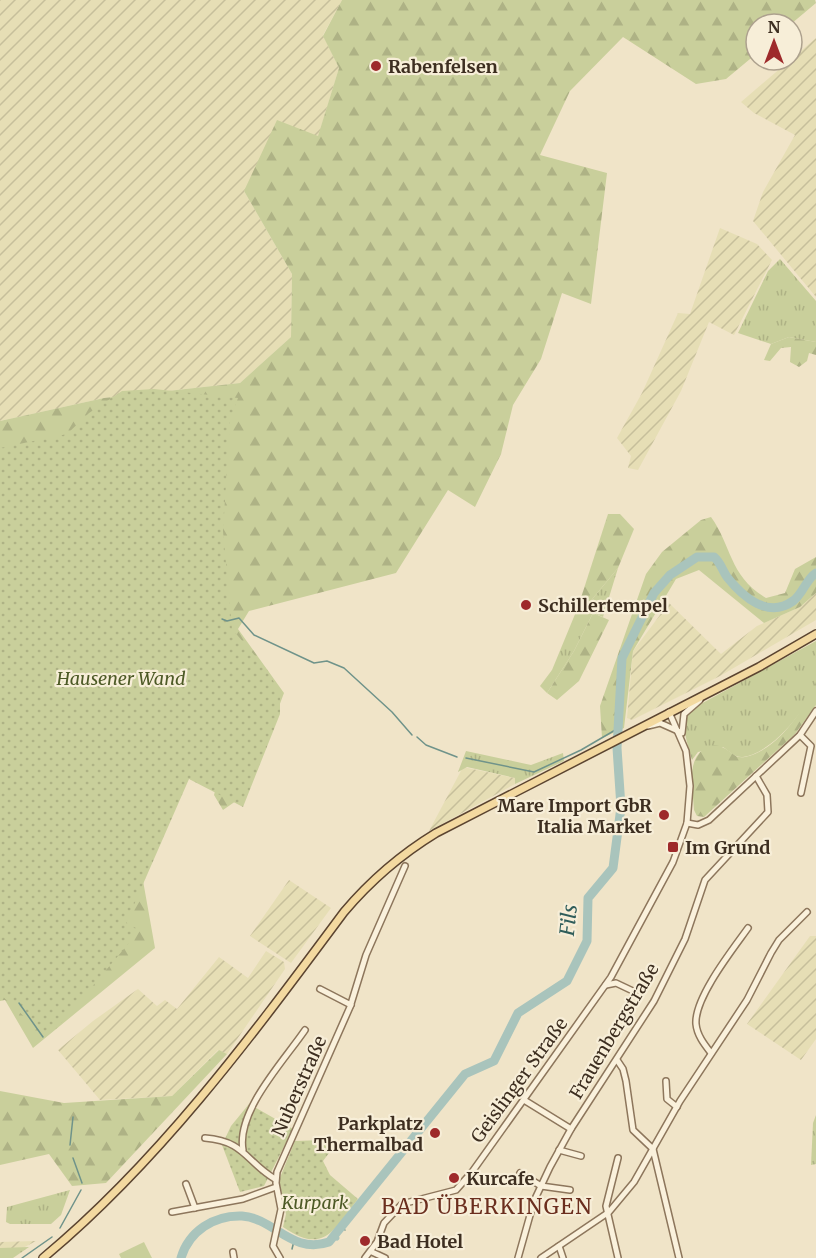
<svg xmlns="http://www.w3.org/2000/svg" width="816" height="1258" viewBox="0 0 816 1258" font-family="Merriweather,serif">
<defs>
<pattern id="farmland-furrows" width="10" height="10" patternUnits="userSpaceOnUse" patternTransform="scale(1.5)"><rect width="10" height="10" fill="#e6deb5"/><path d="M-1 1l2-2M0 10L10 0M9 11l2-2" fill="none" stroke="#c6bf9b"/></pattern>
<pattern id="grass-tufts" width="24" height="20" patternUnits="userSpaceOnUse" patternTransform="scale(1.5)"><rect width="24" height="20" fill="#c9cf9b"/><path d="M3 7l-1-3M5 7V3M7 7l1-3M15 17l-1-3M17 17v-4M19 17l1-3" fill="none" stroke="#aeb285"/></pattern>
<pattern id="forest-firs" width="22" height="20" patternUnits="userSpaceOnUse" patternTransform="scale(1.5)"><rect width="22" height="20" fill="#c9cf9b"/><path d="M5 1l3.5 6h-7zM16 11l3.5 6h-7z" fill="#aeb285"/></pattern>
<pattern id="park-dots" width="8" height="8" patternUnits="userSpaceOnUse" patternTransform="scale(1.5)"><rect width="8" height="8" fill="#c9cf9b"/><path d="M2 2h.1M6 6h.1" fill="none" stroke="#aeb285" stroke-width="1.8" stroke-linecap="round"/></pattern>
</defs>
<rect width="100%" height="100%" fill="#f0e4c8"/>
<g fill="url(#farmland-furrows)">
<path d="M0 0H342L323 35 339 68 318 137 244 191 292 274 291 337 240 383 104 398 0 421Z"/>
<path d="M816 38V297L753 221 763 192 795 135 754 113 741 102Z"/>
<path d="M720 228 757 244 772 260 734 335 709 322 681 391 638 470 628 468 631 456 617 438 642 393 678 313 690 314Z"/>
<path d="M816 593V620L720 676 632 720 627 718 633 651 669 603 721 654 757 626 800 607Z"/>
<path d="M463 767 515 778V784L429 831Z"/>
<path d="M289 880 331 908 291 963 250 936Z"/>
<path d="M810 936H816V1039L801 1060 747 1024Z"/>
<path d="M266 951 284 962 285 969 227 1054 218 1050 172 1096 100 1100 58 1050 93 1021 138 989 157 1006 165 1000 177 1009 219 957 248 978Z"/>
<path d="M36 1241 21 1249 0 1248V1242Z"/>
</g>
<g fill="url(#grass-tufts)">
<path d="M780 259 816 301V342L789 337 771 344 738 333 768 271Z"/>
<path d="M618 568 603 617 593 613 574 651 547 693 540 686 552 670 578 607 584 609Z"/>
<path d="M816 641C816 654 816 670 816 683 809 708 771 754 743 757 735 758 729 751 723 747L698 752 692 760C688 744 680 726 688 711Z"/>
<path d="M466 751 531 765 563 753 564 761 515 784V778L467 767 458 772Z"/>
<path d="M816 1115V1164L811 1165 813 1123Z"/>
<path d="M70 1190 61 1215 51 1224H10L6 1222 7 1207Z"/>
<path d="M29 1247 13 1258H0V1248Z"/>
</g>
<g fill="url(#forest-firs)">
<path d="M342 0H815L816 3 791 24H756V54L726 79 696 84 623 37 570 91 540 155 607 173 591 304 562 293 541 359 513 405 501 454 475 507 448 490 396 573 249 611 238 629 284 693 246 794 223 810 214 795 227 746 209 729 142 875 155 948 33 1048 5 1000 0 1001V421L104 398 240 383 291 337 292 274 244 191 277 120 318 136 339 68 323 36Z"/>
<path d="M789 337 816 342V355L809 353 807 361 799 367 790 362 791 347 781 348 770 361 764 360 771 344Z"/>
<path d="M608 514H620L634 529 618 568 584 609 578 607Z"/>
<path d="M711 517C732 546 729 576 766 598L785 593 795 569 816 557V593L800 607 764 623 699 570 676 579 633 651 624 728 602 738 600 706 646 574 662 552 701 520Z"/>
<path d="M593 613 609 620 579 681 557 700 547 693 574 651Z"/>
<path d="M816 682V705L795 734 704 817 697 816 694 810C693 788 685 759 707 747 712 744 719 745 724 748 732 752 735 759 745 757 778 750 804 710 816 682Z"/>
<path d="M219 1050 227 1054 106 1183 72 1186 49 1154 0 1165V1091L64 1103 172 1096Z"/>
</g>
<g fill="url(#park-dots)">
<path d="M154 389 238 398 230 421 223 531 232 629 268 671 280 694V714L243 807 189 779 126 923 140 930 57 1028 44 1035 0 994V448L67 434 89 413 122 391Z"/>
<path d="M249 1104 293 1129 264 1186 240 1192 222 1145 231 1126Z"/>
<path d="M323 1140 329 1153 323 1161 330 1175 358 1199C333 1231 324 1255 283 1227L286 1214 279 1180 295 1141Z"/>
</g>
<path fill="#c9cf9b" d="M144 1242 152 1258H121L119 1254Z"/>
<g fill="none" stroke-linecap="round" stroke-linejoin="round">
<g stroke="#6f938a" stroke-width="1.5">
<path d="M222 619 227 621 239 618 254 635 314 663 327 661 344 668 392 712 412 735"/>
<path d="M417 737 426 745 457 757"/>
<path d="M466 758 534 772 581 750 617 729"/>
<path d="M19 1003 43 1037"/>
<path d="M70 1145 73 1117"/>
<path d="M73 1158 82 1183"/>
<path d="M60 1228 81 1190"/>
<path d="M342 1228 345 1230"/>
<path d="M292 1249 294 1241"/>
<path d="M22 1258 52 1237"/>
</g>
<path stroke="#a9c4bc" stroke-width="5" d="M334 1235 337 1238"/>
<path stroke="#a9c4bc" stroke-width="9" d="M181 1258C189 1231 214 1215 242 1216 274 1218 292 1255 329 1242L465 1074 494 1061 518 1013 567 981 587 941 588 898 613 868 621 807 617 748 622 658 654 593 670 575 697 557H714C721 563 722 570 727 577 743 597 768 619 793 601 803 594 806 579 816 573"/>
<defs>
<g id="minor">
<path d="M648 726 660 723 678 731"/>
<path d="M682 733 684 714 700 700"/>
<path d="M800 735 811 746 801 793"/>
<path d="M687 823 698 825 709 820 800 735 816 711"/>
<path d="M606 985 616 983 635 992"/>
<path d="M320 989 351 1005"/>
<path d="M711 1053C704 1044 697 1035 696 1024 694 998 733 949 748 928"/>
<path d="M617 1060 623 1069 626 1081 633 1130 653 1149 679 1258"/>
<path d="M666 1081 667 1099 677 1107"/>
<path d="M524 1100 571 1129"/>
<path d="M205 1138C245 1141 246 1162 275 1179"/>
<path d="M243 1150C236 1111 284 1061 305 1030"/>
<path d="M559 1150 581 1156"/>
<path d="M520 1173 541 1186 570 1190"/>
<path d="M186 1184 195 1208"/>
<path d="M172 1212 243 1199 276 1187"/>
<path d="M559 1246 563 1258"/>
<path d="M233 1252 234 1258"/>
<path d="M372 1252 385 1258"/>
<path d="M280 1258 273 1246 281 1209 276 1183 277 1172 350 1007 366 955 405 866"/>
<path d="M365 1258 377 1242 384 1223 402 1204 456 1190 472 1172 611 977 673 862 687 823 690 786 686 751 669 712"/>
<path d="M518 1258 534 1201 550 1167 571 1129 654 1001 685 939 705 880 768 812 767 795 756 776"/>
<path d="M541 1258 609 1212 634 1182 680 1101 747 1000 771 953 779 940 807 912"/>
<path d="M618 1258 606 1206 618 1158"/>
</g>
<path id="major" d="M43 1258C160 1161 254 1033 344 912 371 880 400 855 436 833L759 667 816 634"/>
</defs>
<use href="#minor" stroke="#8d765c" stroke-width="8"/>
<use href="#major" stroke="#5b4430" stroke-width="10"/>
<use href="#minor" stroke="#faf1dc" stroke-width="5"/>
<use href="#major" stroke="#f3d9a0" stroke-width="7"/>
</g>
<g fill="#9e2a2b" stroke="#f7eed8" stroke-width="2">
<circle cx="376" cy="66" r="6"/>
<circle cx="526" cy="605" r="6"/>
<circle cx="664" cy="815" r="6"/>
<rect x="667" y="841" width="12" height="12" rx="3"/>
<circle cx="435" cy="1133" r="6"/>
<circle cx="454" cy="1178" r="6"/>
<circle cx="365" cy="1241" r="6"/>
</g>
<g text-anchor="middle" dominant-baseline="central" stroke-width="4.5" stroke-linejoin="round" paint-order="stroke">
<g font-size="18" font-weight="bold" fill="#3d2e20" stroke="#f7eed8" text-anchor="start">
<text x="388" y="66">Rabenfelsen</text>
<text x="538" y="605">Schillertempel</text>
<text x="652" y="805" text-anchor="end">Mare Import GbR<tspan x="652" dy="21">Italia Market</tspan></text>
<text x="685" y="847">Im Grund</text>
<text x="423" y="1123" text-anchor="end">Parkplatz<tspan x="423" dy="21">Thermalbad</tspan></text>
<text x="466" y="1178">Kurcafe</text>
<text x="377" y="1241">Bad Hotel</text>
</g>
<g font-size="18" font-style="italic" fill="#4d5a26" stroke="#f7eed8">
<text x="121" y="678">Hausener Wand</text>
<text x="315" y="1202">Kurpark</text>
</g>
<g font-size="18" fill="#3d2e20" stroke="#f7eed8">
<text transform="translate(614 1031) rotate(-59)">Frauenbergstraße</text>
<text transform="translate(519 1080) rotate(-54)">Geislinger Straße</text>
<text transform="translate(299 1086) rotate(-66)">Nuberstraße</text>
</g>
<g font-size="20" font-style="italic" fill="#2f5d5a" stroke="#f7eed8">
<text transform="translate(568 920) rotate(-84)">Fils</text>
</g>
<g font-size="21" letter-spacing="1.5" fill="#6b2e1e" stroke="#f7eed8">
<text x="487" y="1206">BAD ÜBERKINGEN</text>
</g>
</g>
<g transform="translate(774 42)"><circle r="28" fill="#f7eed8" stroke="#ada18e" stroke-width="1.5"/>
<path d="M0-4.5L10 22L0 15L-10 22Z" fill="#9e2a2b"/>
<text y="-9" font-size="16" font-weight="bold" text-anchor="middle" fill="#3d2e20">N</text>
</g>
</svg>
